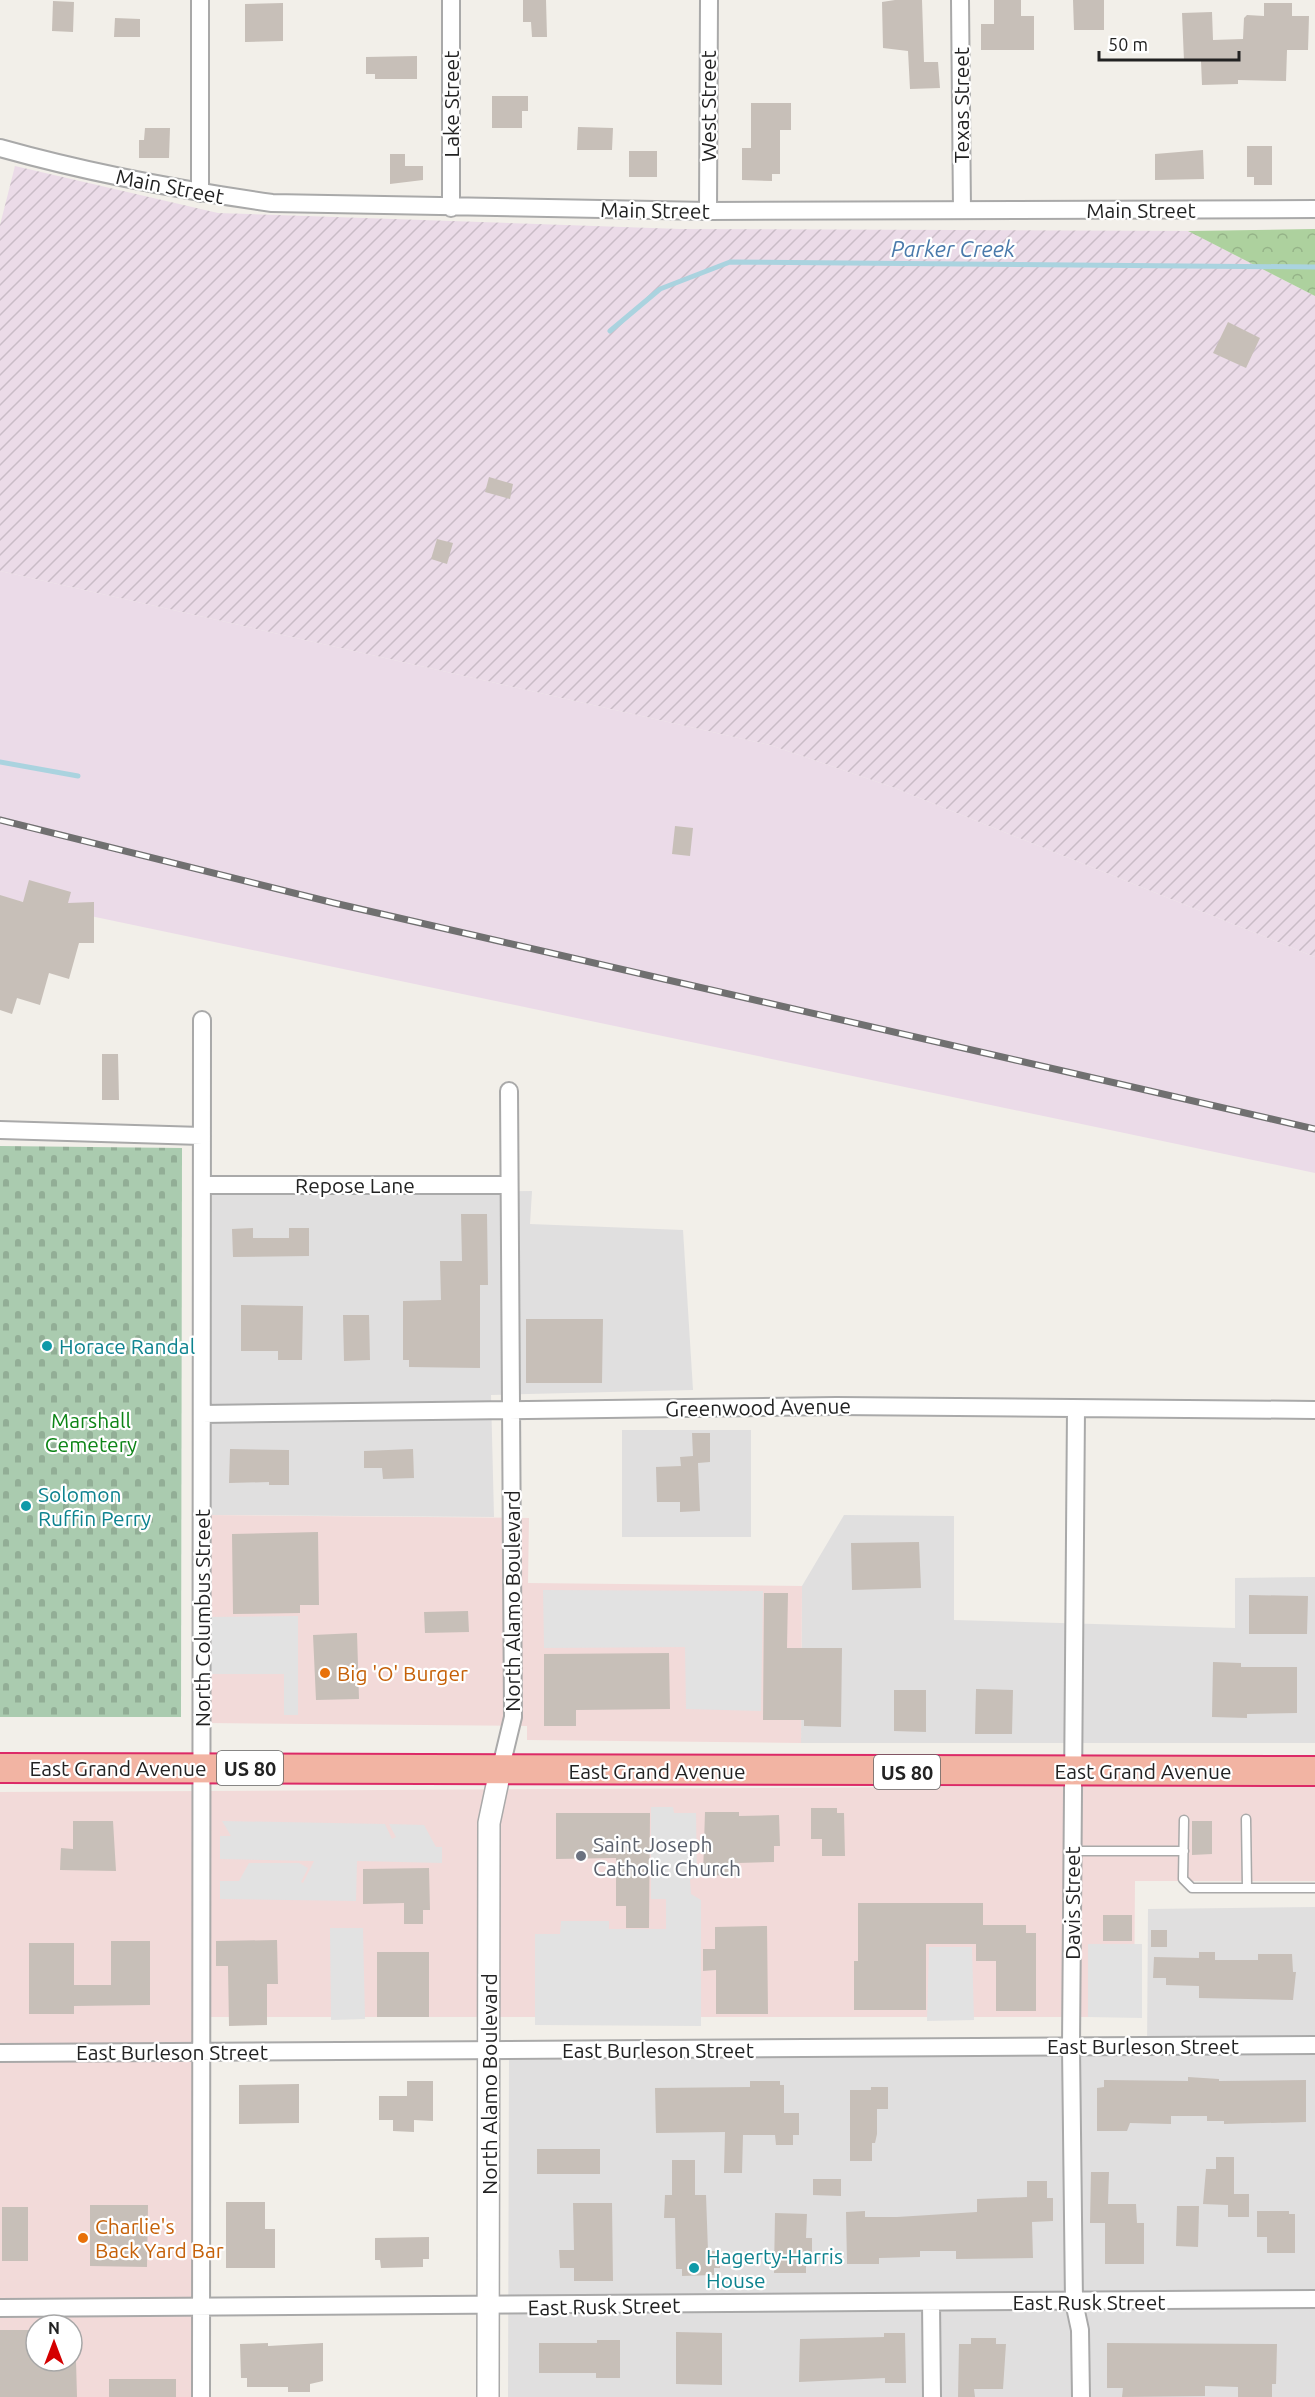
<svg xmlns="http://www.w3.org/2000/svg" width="1315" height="2397" font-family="Ubuntu,sans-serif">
<defs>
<pattern id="industrial-furrows" width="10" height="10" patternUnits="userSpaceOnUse" patternTransform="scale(1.5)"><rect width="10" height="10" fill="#ebdbe8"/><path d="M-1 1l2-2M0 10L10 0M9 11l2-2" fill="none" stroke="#c9bcc7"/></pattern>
<pattern id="forest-crowns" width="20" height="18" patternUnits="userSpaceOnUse" patternTransform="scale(1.5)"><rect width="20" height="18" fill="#add19e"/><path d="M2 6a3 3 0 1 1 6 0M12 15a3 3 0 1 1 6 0" fill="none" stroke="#95b388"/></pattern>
<pattern id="cemetery-stones" width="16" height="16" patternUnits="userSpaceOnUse" patternTransform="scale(1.5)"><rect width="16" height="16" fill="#aacbaf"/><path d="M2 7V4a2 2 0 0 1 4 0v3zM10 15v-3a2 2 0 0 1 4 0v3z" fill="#92ae96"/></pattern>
</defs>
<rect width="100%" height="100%" fill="#f2efe9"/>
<path fill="#e0dfdf" d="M 532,1191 L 530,1224 L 683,1230 L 693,1390 L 491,1395 L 494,1517 L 210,1515 L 212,1195 Z
M 622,1430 L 751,1430 L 751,1537 L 622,1537 Z
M 844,1515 L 954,1516 L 954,1620 L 1235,1628 L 1235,1578 L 1315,1577 L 1315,1743 L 801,1743 L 802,1586 Z
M 1315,1907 L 1315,2397 L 508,2397 L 509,2060 L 1147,2053 L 1148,1909 Z"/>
<path fill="#f2dad9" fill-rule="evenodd" d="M 210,1515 L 529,1518 L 528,1583 L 802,1586 L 801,1743 L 527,1740 L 527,1726 L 208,1723 Z
M 1315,1785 L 1315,1881 L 1135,1881 L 1134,2017 L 195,2017 L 195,2397 L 0,2397 L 0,1792 ZM 36,2325 L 72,2325 L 72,2361 L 36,2361 Z"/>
<path fill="url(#industrial-furrows)" d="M 15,166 L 218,213 L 680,229 L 1188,231 L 1315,296 L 1315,957 L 892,787 L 770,745 L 0,571 L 0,225 Z"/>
<path fill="#ebdbe8" d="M 0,571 L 770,745 L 892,787 L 1315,957 L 1315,1173 L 0,897 Z"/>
<path fill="url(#forest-crowns)" d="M 1315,229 L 1315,296 L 1188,231 Z"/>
<path fill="url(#cemetery-stones)" d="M 0,1146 L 182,1148 L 181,1717 L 0,1717 Z"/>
<path fill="#e2e2e2" d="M 543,1590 L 763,1591 L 761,1711 L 686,1709 L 685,1647 L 544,1648 Z
M 298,1616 L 298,1715 L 284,1715 L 284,1674 L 209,1674 L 209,1617 Z
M 651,1807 L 673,1807 L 674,1813 L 696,1813 L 697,1878 L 690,1879 L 691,1894 L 701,1900 L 701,2026 L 535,2025 L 535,1934 L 560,1934 L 561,1921 L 609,1921 L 609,1929 L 666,1929 L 666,1899 L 651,1899 Z
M 222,1821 L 385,1824 L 392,1839 L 396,1837 L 389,1824 L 424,1825 L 436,1847 L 442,1847 L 442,1863 L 357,1861 L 356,1901 L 220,1899 L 220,1881 L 239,1881 L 249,1863 L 299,1863 L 308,1868 L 301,1882 L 303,1883 L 314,1861 L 220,1859 L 220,1836 L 231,1836 Z
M 330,1928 L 363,1928 L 365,2019 L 331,2020 Z
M 1088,1944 L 1142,1944 L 1142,2018 L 1088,2017 Z
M 929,1947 L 972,1947 L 974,2020 L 927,2021 Z"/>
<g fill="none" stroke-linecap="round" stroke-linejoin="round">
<path stroke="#aad3df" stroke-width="5" d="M 610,331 L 660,289 L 730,262 L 1315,267
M 0,762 L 78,776"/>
</g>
<path fill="#c7bfb8" d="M 523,0 L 546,0 L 547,37 L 532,37 L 531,22 L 523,22 Z
M 895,0 L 922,0 L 924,62 L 938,62 L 940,88 L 910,89 L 908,51 L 883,48 L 882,2 Z
M 994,0 L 1021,0 L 1021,16 L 1034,16 L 1034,50 L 981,50 L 981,24 L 994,24 Z
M 1073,0 L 1104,0 L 1104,30 L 1074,30 Z
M 53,1 L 74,2 L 73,32 L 52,31 Z
M 283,3 L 283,41 L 245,42 L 245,4 Z
M 1264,3 L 1292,3 L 1292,16 L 1309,16 L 1308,50 L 1287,50 L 1286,81 L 1238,80 L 1238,84 L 1202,85 L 1201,61 L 1184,61 L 1182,13 L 1212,12 L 1213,40 L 1243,39 L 1244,18 L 1247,15 L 1264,16 Z
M 115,18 L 140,19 L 140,37 L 114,37 Z
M 417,56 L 417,79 L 375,79 L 375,74 L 366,74 L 366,57 Z
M 492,96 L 528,96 L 528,111 L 522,111 L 522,128 L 492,128 Z
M 751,103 L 791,103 L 791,130 L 780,130 L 780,174 L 772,174 L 772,181 L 742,180 L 742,148 L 751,148 Z
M 578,127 L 613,128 L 612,150 L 577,150 Z
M 145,128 L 170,128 L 169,158 L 139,158 L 139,140 L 144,140 Z
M 1247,146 L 1272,146 L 1272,185 L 1254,185 L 1254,177 L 1247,177 Z
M 1203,150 L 1204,179 L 1155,180 L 1155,154 Z
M 629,151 L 657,151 L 657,177 L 629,177 Z
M 390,154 L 405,154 L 405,166 L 423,166 L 423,180 L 390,184 Z
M 1228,322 L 1260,338 L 1246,368 L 1213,353 Z
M 489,477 L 513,484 L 510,499 L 485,492 Z
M 437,539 L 453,543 L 447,564 L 431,559 Z
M 675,826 L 693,828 L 690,856 L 672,854 Z
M 29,880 L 71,892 L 68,903 L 94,902 L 94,943 L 79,943 L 69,979 L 49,973 L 40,1005 L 17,998 L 12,1014 L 0,1010 L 0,895 L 23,902 Z
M 102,1054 L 118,1054 L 119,1100 L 102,1100 Z
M 461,1214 L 487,1214 L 488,1285 L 480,1285 L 480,1368 L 409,1367 L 409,1360 L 403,1360 L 403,1301 L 441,1300 L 440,1261 L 462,1261 Z
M 253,1228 L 253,1238 L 289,1238 L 289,1228 L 309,1228 L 309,1256 L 233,1257 L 232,1229 Z
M 241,1305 L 303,1306 L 302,1360 L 278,1360 L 278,1351 L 241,1351 Z
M 343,1315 L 369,1315 L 370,1360 L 344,1361 Z
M 526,1319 L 603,1319 L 602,1383 L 526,1383 Z
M 692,1433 L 710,1433 L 710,1462 L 698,1463 L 700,1511 L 680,1512 L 680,1502 L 657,1502 L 656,1467 L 681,1466 L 680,1457 L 693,1456 Z
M 230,1449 L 289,1450 L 289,1485 L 269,1485 L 269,1482 L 229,1483 Z
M 413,1449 L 414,1478 L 383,1479 L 382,1468 L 364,1468 L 364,1451 Z
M 318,1532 L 319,1605 L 300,1605 L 300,1613 L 233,1614 L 232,1534 Z
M 919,1542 L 921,1588 L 852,1590 L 851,1543 Z
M 764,1593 L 788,1593 L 787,1648 L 842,1648 L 841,1727 L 804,1726 L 804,1720 L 763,1720 Z
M 1249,1595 L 1308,1596 L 1307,1634 L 1249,1634 Z
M 468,1611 L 469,1632 L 425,1633 L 424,1612 Z
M 357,1633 L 359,1699 L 316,1700 L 313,1635 Z
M 669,1653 L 670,1709 L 576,1710 L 576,1726 L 544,1726 L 544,1654 Z
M 1213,1662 L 1241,1663 L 1241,1667 L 1297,1667 L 1297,1713 L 1247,1714 L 1247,1718 L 1212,1717 Z
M 976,1689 L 1013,1690 L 1012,1734 L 975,1734 Z
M 894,1690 L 926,1690 L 926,1732 L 894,1731 Z
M 811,1808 L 837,1808 L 837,1813 L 844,1813 L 845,1856 L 822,1856 L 822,1839 L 811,1839 Z
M 705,1812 L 739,1812 L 739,1816 L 779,1815 L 780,1846 L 774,1846 L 774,1862 L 738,1863 L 737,1876 L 703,1875 Z
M 556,1813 L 650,1813 L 649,1928 L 626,1928 L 626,1906 L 616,1906 L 616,1858 L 556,1859 Z
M 73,1821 L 113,1821 L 116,1871 L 60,1870 L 61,1848 L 73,1849 Z
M 1192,1821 L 1212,1821 L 1212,1854 L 1192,1855 Z
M 429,1868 L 430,1910 L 423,1910 L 423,1924 L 404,1924 L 404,1903 L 363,1904 L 363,1869 Z
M 858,1903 L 983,1903 L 983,1925 L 1026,1925 L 1026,1933 L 1036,1933 L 1036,2011 L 996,2011 L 996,1961 L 976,1961 L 976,1944 L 926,1944 L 926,2010 L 854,2010 L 854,1961 L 858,1961 Z
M 1103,1915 L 1132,1915 L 1132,1941 L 1103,1941 Z
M 767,1926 L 768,2014 L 716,2014 L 716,1970 L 703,1971 L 703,1949 L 715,1949 L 715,1927 Z
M 1151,1930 L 1167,1930 L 1167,1947 L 1151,1947 Z
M 277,1940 L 278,1984 L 267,1984 L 267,2025 L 229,2026 L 228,1966 L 216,1966 L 216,1941 Z
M 111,1941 L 150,1941 L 150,2005 L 74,2006 L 74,2014 L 29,2014 L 29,1943 L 74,1943 L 74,1985 L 111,1985 Z
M 377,1952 L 429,1952 L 429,2017 L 377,2017 Z
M 1199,1952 L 1215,1952 L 1215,1960 L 1258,1960 L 1258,1954 L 1292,1954 L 1293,1972 L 1296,1972 L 1293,2000 L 1199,1998 L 1199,1986 L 1166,1985 L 1166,1978 L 1153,1978 L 1154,1957 L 1199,1958 Z
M 1188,2077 L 1219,2079 L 1219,2081 L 1306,2080 L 1306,2122 L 1224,2124 L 1224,2121 L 1207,2121 L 1207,2116 L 1171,2116 L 1171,2124 L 1130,2123 L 1127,2131 L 1097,2131 L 1097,2088 L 1104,2087 L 1104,2080 L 1188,2081 Z
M 407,2081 L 433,2081 L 433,2121 L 414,2120 L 414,2132 L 393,2131 L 393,2120 L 379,2120 L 379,2096 L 407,2096 Z
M 750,2081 L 780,2081 L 780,2085 L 784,2085 L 784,2113 L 799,2113 L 799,2135 L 793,2135 L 793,2145 L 776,2145 L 775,2135 L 743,2135 L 742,2173 L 724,2173 L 725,2132 L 656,2133 L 655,2088 L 750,2087 Z
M 299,2084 L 299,2123 L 239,2124 L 239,2085 Z
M 871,2087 L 888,2087 L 888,2109 L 877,2109 L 877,2134 L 875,2143 L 872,2143 L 872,2161 L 850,2161 L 850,2090 L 871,2090 Z
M 537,2149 L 600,2149 L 600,2174 L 537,2174 Z
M 1216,2157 L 1234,2157 L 1234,2194 L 1249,2194 L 1249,2217 L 1228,2217 L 1228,2205 L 1203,2204 L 1206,2169 L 1216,2169 Z
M 672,2160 L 695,2160 L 695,2195 L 706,2195 L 708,2251 L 720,2251 L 720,2268 L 714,2268 L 714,2275 L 682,2276 L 682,2269 L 676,2269 L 675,2218 L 664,2218 L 665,2195 L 672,2195 Z
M 1091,2172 L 1109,2172 L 1108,2204 L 1136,2204 L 1137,2223 L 1144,2223 L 1144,2264 L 1105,2264 L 1105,2223 L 1090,2223 Z
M 813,2179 L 841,2179 L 841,2196 L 813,2195 Z
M 1027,2181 L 1047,2181 L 1047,2198 L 1053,2198 L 1053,2221 L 1032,2222 L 1033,2258 L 956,2259 L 956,2251 L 920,2251 L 920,2257 L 879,2258 L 879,2264 L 847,2264 L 846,2212 L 865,2211 L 865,2217 L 897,2217 L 977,2212 L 977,2199 L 1027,2197 Z
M 226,2202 L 265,2202 L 265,2229 L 275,2229 L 275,2268 L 226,2268 Z
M 573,2203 L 612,2203 L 613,2281 L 574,2281 L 574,2268 L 560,2268 L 559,2250 L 574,2250 Z
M 90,2205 L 148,2205 L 147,2267 L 90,2266 Z
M 1177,2206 L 1199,2206 L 1198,2247 L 1176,2246 Z
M 2,2207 L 28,2207 L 28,2261 L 2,2261 Z
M 1257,2211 L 1289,2211 L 1289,2214 L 1295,2214 L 1295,2253 L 1267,2253 L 1267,2237 L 1257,2237 Z
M 775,2213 L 807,2214 L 806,2238 L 812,2238 L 812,2254 L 806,2254 L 806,2273 L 774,2273 Z
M 429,2237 L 429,2259 L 423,2259 L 423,2267 L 381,2268 L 380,2260 L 375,2260 L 375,2238 Z
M 0,2330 L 36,2330 L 36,2361 L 76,2361 L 77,2397 L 0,2397 Z
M 676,2332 L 722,2333 L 722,2385 L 676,2384 Z
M 884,2333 L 905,2333 L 906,2383 L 885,2383 L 885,2378 L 799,2382 L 800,2339 L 884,2337 Z
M 971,2338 L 996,2338 L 996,2344 L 1006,2344 L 1003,2389 L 974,2389 L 975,2397 L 958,2397 L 959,2344 L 971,2344 Z
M 597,2340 L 620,2340 L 620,2378 L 596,2378 L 596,2373 L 539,2373 L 539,2343 L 597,2343 Z
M 268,2343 L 268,2346 L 323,2343 L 323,2381 L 310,2384 L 310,2392 L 288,2392 L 288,2387 L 247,2387 L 247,2378 L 241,2378 L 240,2344 Z
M 1107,2343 L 1277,2344 L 1276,2384 L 1272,2384 L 1272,2397 L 1238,2397 L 1238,2387 L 1205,2386 L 1205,2396 L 1122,2397 L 1123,2388 L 1107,2388 Z
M 109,2379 L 176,2379 L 176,2397 L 109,2397 Z"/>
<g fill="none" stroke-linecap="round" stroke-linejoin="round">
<defs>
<path id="service" d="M 1246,1819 L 1247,1888
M 1184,1820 L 1183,1879 L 1192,1888 L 1315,1888
M 1072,1851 L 1184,1851"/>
<path id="minor" d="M 200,0 L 200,193
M 451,0 L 451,208
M 960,0 L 962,210
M 0,148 C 89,173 180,190 272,203 L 708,211 L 1315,209
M 708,211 L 709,0
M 0,1130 L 202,1136
M 202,1185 L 508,1185
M 1076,1409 L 1071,2047 L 1074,2302 L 1080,2330 L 1081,2397
M 202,1414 L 836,1406 L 1315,1410
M 500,1771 L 513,1717 L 509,1091
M 0,2053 L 1315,2045
M 931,2303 L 932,2397
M 0,2308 L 1315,2299
M 201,2397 L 202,1020"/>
<path id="tertiary" d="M 488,2397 L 489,1823 L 500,1771"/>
<path id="trunk" d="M 0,1768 L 1315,1771"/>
</defs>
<use href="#service" stroke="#a9a9a9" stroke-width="11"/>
<use href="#minor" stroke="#a9a9a9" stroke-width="20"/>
<use href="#tertiary" stroke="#a9a9a9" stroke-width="24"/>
<use href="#trunk" stroke="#dc2a67" stroke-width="32"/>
<use href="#service" stroke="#fff" stroke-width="8"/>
<use href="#minor" stroke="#fff" stroke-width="16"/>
<use href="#tertiary" stroke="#fff" stroke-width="21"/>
<use href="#trunk" stroke="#f2b4a3" stroke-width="28"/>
<defs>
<path id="rail" d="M 0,820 L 334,903 L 1315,1129"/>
</defs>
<use href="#rail" stroke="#707070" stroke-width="7"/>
<use href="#rail" stroke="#fff" stroke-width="4.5" stroke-dasharray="14" stroke-linecap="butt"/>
</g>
<g fill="#0f9aa8" stroke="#fff" stroke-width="2">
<circle cx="47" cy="1346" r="6"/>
<circle cx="26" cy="1506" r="6"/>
<circle cx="694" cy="2268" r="6"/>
</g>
<g fill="#e8710a" stroke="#fff" stroke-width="2">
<circle cx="325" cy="1673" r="6"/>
<circle cx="83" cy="2238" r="6"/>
</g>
<circle fill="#6b7280" stroke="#fff" stroke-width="2" cx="581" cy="1856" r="6"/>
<g text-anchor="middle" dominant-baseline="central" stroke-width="4.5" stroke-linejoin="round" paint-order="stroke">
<g fill="#fff" stroke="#646464" stroke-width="1.5">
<rect x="217" y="1751" width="66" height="34" rx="4.5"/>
<rect x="874" y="1755" width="66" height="34" rx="4.5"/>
</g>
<g font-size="20" font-weight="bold" fill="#222">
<text x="250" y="1768">US 80</text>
<text x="907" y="1772">US 80</text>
</g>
<g font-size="21" fill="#222" stroke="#fff">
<text transform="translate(451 104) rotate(-90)">Lake Street</text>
<text transform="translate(961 105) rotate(-90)">Texas Street</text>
<text transform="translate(708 106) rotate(-90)">West Street</text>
<text transform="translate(170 186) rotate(11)">Main Street</text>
<text transform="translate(655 210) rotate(1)">Main Street</text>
<text x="1141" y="210">Main Street</text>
<text x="355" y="1185">Repose Lane</text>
<text transform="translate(758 1407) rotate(-1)">Greenwood Avenue</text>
<text transform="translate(512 1601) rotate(-90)">North Alamo Boulevard</text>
<text transform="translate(202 1618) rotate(-90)">North Columbus Street</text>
<text x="118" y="1768">East Grand Avenue</text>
<text x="657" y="1771">East Grand Avenue</text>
<text x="1143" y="1771">East Grand Avenue</text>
<text transform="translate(1072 1903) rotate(-90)">Davis Street</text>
<text x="1143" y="2046">East Burleson Street</text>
<text x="658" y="2050">East Burleson Street</text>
<text x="172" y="2052">East Burleson Street</text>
<text transform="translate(489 2084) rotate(-90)">North Alamo Boulevard</text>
<text x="1089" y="2302">East Rusk Street</text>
<text transform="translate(604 2306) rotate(-1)">East Rusk Street</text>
</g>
<g font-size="21" fill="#0d838f" stroke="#fff" text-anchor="start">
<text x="59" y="1346">Horace Randal</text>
<text x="38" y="1494">Solomon<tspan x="38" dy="24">Ruffin Perry</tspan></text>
<text x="706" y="2256">Hagerty-Harris<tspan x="706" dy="24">House</tspan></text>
</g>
<g font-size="21" fill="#0c8416" stroke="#fff">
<text x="91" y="1420">Marshall<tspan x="91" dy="24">Cemetery</tspan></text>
</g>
<g font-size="21" fill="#c56008" stroke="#fff" text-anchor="start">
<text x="337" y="1673">Big 'O' Burger</text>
<text x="95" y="2226">Charlie's<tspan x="95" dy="24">Back Yard Bar</tspan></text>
</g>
<g font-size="21" fill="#5b616d" stroke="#fff" text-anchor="start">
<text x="593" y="1844">Saint Joseph<tspan x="593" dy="24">Catholic Church</tspan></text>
</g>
<g font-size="22" font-style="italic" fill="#4a7aab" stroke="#fff">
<text x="953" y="248">Parker Creek</text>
</g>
</g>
<g transform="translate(54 2343)"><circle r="28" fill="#ffffff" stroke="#a7a7a7" stroke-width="1.5"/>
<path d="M0-4.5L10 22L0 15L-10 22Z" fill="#d40000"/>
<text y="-9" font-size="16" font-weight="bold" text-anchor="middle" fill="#222222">N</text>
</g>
<path d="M1099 51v9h140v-9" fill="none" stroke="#222222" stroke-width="3"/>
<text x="1108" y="51" font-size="18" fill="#222222" stroke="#ffffff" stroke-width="4.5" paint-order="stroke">50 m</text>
</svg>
